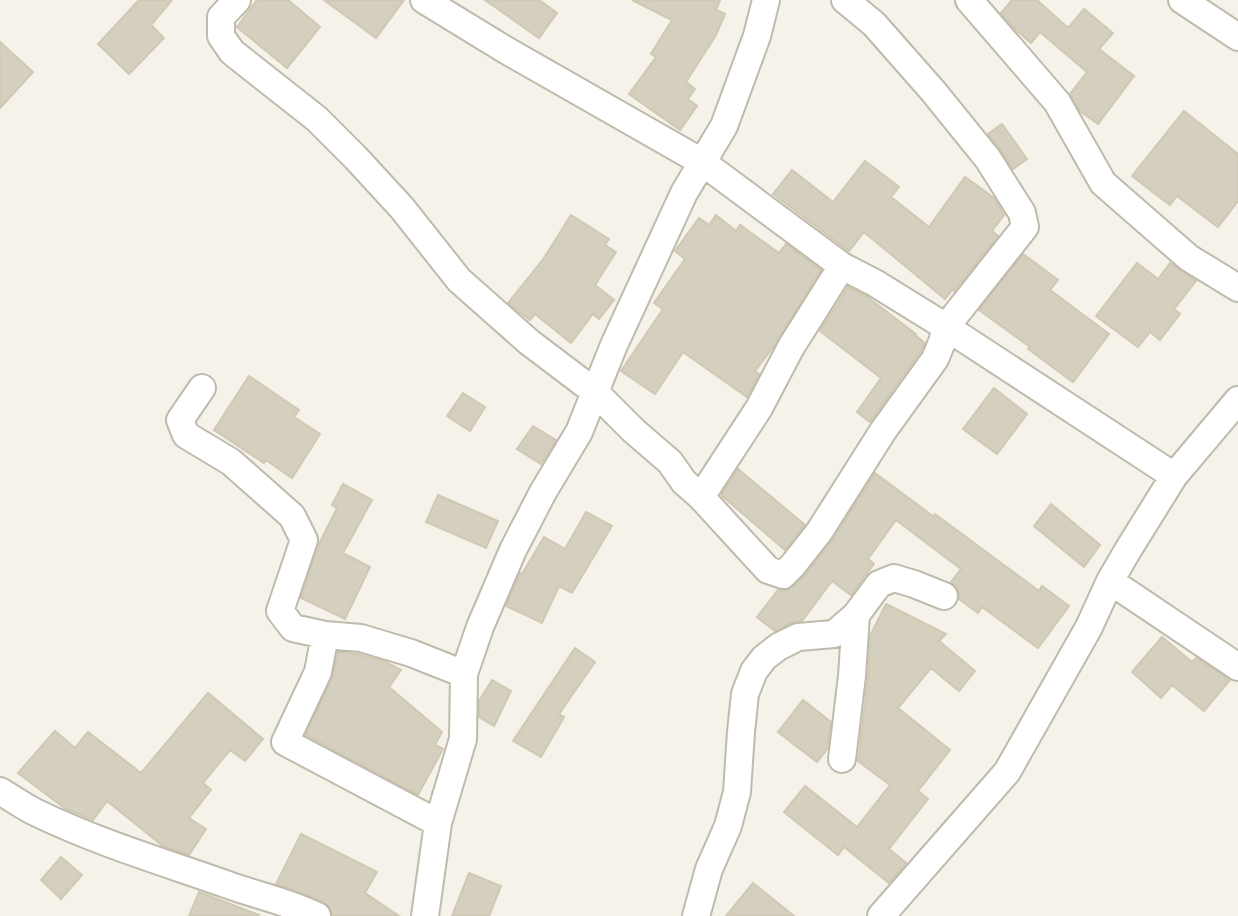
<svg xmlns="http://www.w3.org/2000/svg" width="1238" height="916" font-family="Cabin,sans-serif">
<rect width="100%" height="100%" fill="#f4f2e9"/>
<path fill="#d5cfbf" stroke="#d0c8b3" stroke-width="2" d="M 139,0 L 172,0 L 151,25 L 164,38 L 129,74 L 98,44 Z
M 257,0 L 288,0 L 320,27 L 287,68 L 237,27 Z
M 324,0 L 404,0 L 376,38 Z
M 485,0 L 539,0 L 557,13 L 539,38 Z
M 632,0 L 720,0 L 716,10 L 725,14 L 716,35 L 686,82 L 695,89 L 688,99 L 697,106 L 680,130 L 629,94 L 656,57 L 651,54 L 672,20 Z
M 1012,0 L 1037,0 L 1068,28 L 1084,9 L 1113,33 L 1099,49 L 1134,76 L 1098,124 L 1080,111 L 1070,94 L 1087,72 L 1040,32 L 1031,43 L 1016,30 L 1001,13 Z
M 0,42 L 33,72 L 0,108 Z
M 1184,111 L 1238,154 L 1238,201 L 1218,227 L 1177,196 L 1170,205 L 1132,176 Z
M 1002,124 L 1027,159 L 1013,169 L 1001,151 L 988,134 Z
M 865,161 L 899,187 L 891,197 L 929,227 L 965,177 L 994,198 L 1004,215 L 992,231 L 998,236 L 954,291 L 952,290 L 945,299 L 864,232 L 849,251 L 773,194 L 792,170 L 833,202 Z
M 571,215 L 609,239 L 605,245 L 616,252 L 595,285 L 614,300 L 599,319 L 593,314 L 571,343 L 535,314 L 530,320 L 508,303 L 544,258 Z
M 716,215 L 736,231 L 740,225 L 779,253 L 786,244 L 821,270 L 774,346 L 755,371 L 759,374 L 747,397 L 683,352 L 655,394 L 621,371 L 663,309 L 654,303 L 685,259 L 675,251 L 699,218 L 709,225 Z
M 1023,254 L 1058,280 L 1050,290 L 1109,334 L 1073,382 L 1028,349 L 1030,347 L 979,310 Z
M 1137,263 L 1158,279 L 1170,263 L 1196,281 L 1174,309 L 1180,314 L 1160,340 L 1150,332 L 1138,347 L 1096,316 Z
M 848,287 L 866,296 L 916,334 L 915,335 L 925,343 L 921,351 L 870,422 L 857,412 L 881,378 L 820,331 Z
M 249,376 L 299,410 L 294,417 L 320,434 L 292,478 L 266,460 L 264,463 L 214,430 Z
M 994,388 L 1027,414 L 997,454 L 963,429 Z
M 463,393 L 485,407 L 470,431 L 447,416 Z
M 533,426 L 556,440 L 541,464 L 517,449 Z
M 738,469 L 805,525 L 785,550 L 721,495 Z
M 875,473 L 934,517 L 935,514 L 1039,591 L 1042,586 L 1069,606 L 1038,648 L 982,607 L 978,613 L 959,599 L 959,593 L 957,587 L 951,582 L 961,569 L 896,520 L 868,559 L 874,564 L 851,595 L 832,581 L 802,621 L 791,623 L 775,631 L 757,617 L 778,590 L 787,590 L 794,586 L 805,575 L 832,541 Z
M 343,484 L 372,500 L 343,553 L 370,567 L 345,619 L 301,598 L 318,546 L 337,508 L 332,505 Z
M 438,495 L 498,521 L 486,548 L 426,522 Z
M 1051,504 L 1100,545 L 1084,567 L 1034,526 Z
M 586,512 L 612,526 L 572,593 L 559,586 L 542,623 L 506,606 L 520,573 L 522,574 L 544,537 L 565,549 Z
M 886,604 L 946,634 L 939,641 L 975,671 L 959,691 L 931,668 L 898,708 L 950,750 L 918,791 L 928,799 L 889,849 L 906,863 L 889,883 L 844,847 L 838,855 L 784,812 L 805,786 L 857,827 L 890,785 L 858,761 L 868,678 L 870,636 Z
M 1162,637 L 1192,662 L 1196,658 L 1230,680 L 1204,711 L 1172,685 L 1161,698 L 1132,672 Z
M 575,648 L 595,662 L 559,714 L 564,717 L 541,757 L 513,741 Z
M 338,652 L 358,654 L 386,662 L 401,670 L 389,687 L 442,732 L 435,745 L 443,749 L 418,795 L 306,735 L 332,678 Z
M 492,680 L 511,691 L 494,726 L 479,717 L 479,701 Z
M 208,693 L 263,739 L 245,761 L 230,750 L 203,783 L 211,790 L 189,818 L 206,829 L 189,855 L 163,846 L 107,801 L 93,820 L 66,809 L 18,773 L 55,731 L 75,748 L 88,732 L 141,773 Z
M 803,700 L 831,722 L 827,749 L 817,762 L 778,732 Z
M 301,834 L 377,872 L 365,893 L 399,916 L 333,916 L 330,908 L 324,902 L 276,884 Z
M 61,857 L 82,875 L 61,899 L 41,880 Z
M 469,873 L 501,886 L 489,916 L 452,916 Z
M 753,883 L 794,916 L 726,916 Z
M 199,892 L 259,915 L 258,916 L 189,916 Z"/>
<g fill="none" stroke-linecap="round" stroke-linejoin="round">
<defs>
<path id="street" d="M 237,0 L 221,17 L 221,36 L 232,52 L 317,119 L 356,158 L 402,208 L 459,280 L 529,342 L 595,392 L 634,431 L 670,462 L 684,482 L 701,497 L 768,570 L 783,575 L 793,565 L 819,532 L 883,431 L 935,359 L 942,342 L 946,327 L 1025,227 L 1022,213 L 988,159 L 933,91 L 874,24 L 845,0
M 424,0 L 504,49 L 702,162 L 842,266 L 875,283 L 946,327 L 1174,476
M 969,0 L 1057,102 L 1103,183 L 1189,258 L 1238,288
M 1182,0 L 1238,37
M 202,388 L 180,420 L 186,435 L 231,462 L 292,516 L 304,540 L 280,611 L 293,628 L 325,635 L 361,638 L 411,653 L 464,674
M 701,497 L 759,408 L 791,347 L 842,266
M 1110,581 L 1238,667
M 325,635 L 318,672 L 285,742 L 438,823
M 842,759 L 852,676 L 856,615
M 0,791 C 12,798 24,807 37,813 C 101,844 170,864 237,888 C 264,897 291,903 317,916
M 425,916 L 438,823 L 463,739 L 464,674 L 480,627 L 513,550 L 543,492 L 579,432 L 614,345 L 684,193 L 724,126 L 757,36 L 766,0
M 696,916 L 709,869 L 728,826 L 737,792 L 741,732 L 745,694 L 754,671 L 764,658 L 778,647 L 798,637 L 834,634 L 856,615 L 879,584 L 894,578 L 914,584 L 944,596
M 881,916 L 1007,772 L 1089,627 L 1110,581 L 1128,550 L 1174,476 L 1238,400"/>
</defs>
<use href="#street" stroke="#bfbbac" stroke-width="30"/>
<use href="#street" stroke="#fff" stroke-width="26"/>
</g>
</svg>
